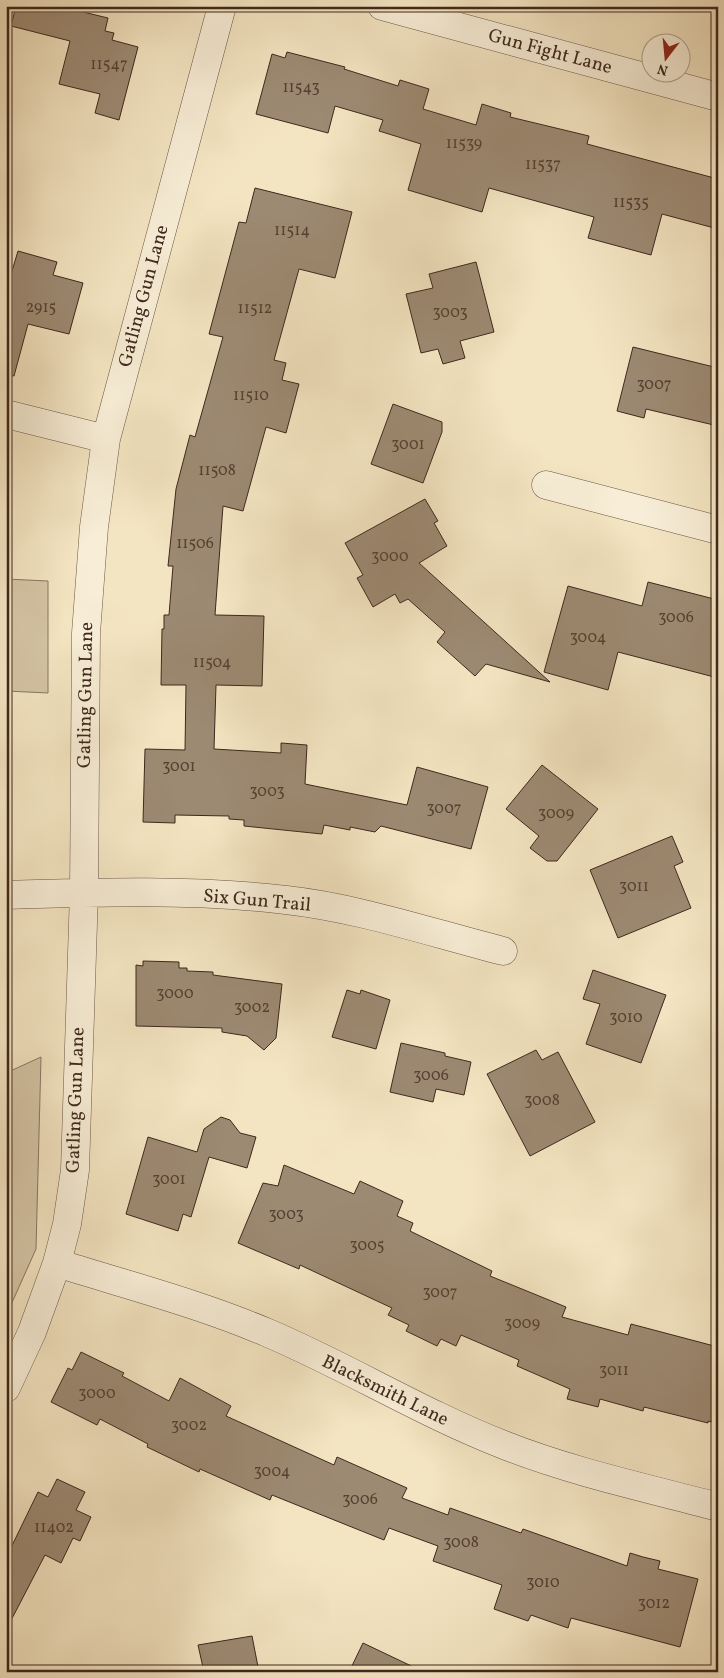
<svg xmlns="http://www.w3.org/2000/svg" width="724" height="1678" font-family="Vollkorn,serif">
<rect width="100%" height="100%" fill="#f4e5c2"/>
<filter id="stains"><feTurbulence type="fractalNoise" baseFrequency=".004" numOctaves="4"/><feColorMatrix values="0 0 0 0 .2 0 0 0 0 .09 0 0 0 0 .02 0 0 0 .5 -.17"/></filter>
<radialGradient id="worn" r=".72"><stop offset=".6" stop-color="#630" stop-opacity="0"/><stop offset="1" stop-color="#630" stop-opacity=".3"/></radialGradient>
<path fill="#d5c5a6" stroke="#8a7662" d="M 6,579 L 48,581 L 48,693 L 6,691 Z
M 41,1057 L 36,1249 L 6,1316 L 6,1073 Z"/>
<path fill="#9d8a73" stroke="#3e281d" d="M 16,6 L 81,6 L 79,11 L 108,18 L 105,31 L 114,33 L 112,40 L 138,47 L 119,120 L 95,113 L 100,94 L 59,84 L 70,41 L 11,26 Z
M 287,52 L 345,67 L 344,69 L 398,86 L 400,80 L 429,89 L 423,109 L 476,125 L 482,104 L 511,113 L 510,117 L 589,136 L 587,144 L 718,179 L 718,229 L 662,214 L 651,255 L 588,238 L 594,217 L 489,188 L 482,212 L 408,190 L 421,144 L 379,131 L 383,120 L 335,106 L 328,133 L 256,114 L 272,54 L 285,58 Z
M 255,188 L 352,212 L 335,278 L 299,269 L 274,360 L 286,363 L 282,380 L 299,384 L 286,433 L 266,427 L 243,511 L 223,506 L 215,615 L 264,616 L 262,686 L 216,685 L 214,749 L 281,753 L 281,743 L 307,745 L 305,784 L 407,805 L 417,767 L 488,787 L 471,849 L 381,826 L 375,832 L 350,827 L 350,830 L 324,825 L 322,834 L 244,826 L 244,820 L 229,819 L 229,816 L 175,815 L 175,823 L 143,822 L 145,749 L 185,750 L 186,685 L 161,685 L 162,629 L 164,629 L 164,615 L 169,615 L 173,566 L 168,566 L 176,489 L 190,435 L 195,437 L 223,337 L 209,334 L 239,222 L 246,223 Z
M 18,251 L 57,262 L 53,275 L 83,283 L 69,334 L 28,324 L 14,376 L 6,375 L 6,291 Z
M 476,262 L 494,332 L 460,341 L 465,358 L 443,364 L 438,349 L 421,353 L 406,294 L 433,288 L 429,274 Z
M 633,347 L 718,368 L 718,426 L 646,409 L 644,418 L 617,411 Z
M 393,404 L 442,422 L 442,432 L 423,483 L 371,464 Z
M 425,499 L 438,521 L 434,523 L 447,546 L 419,563 L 550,682 L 486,664 L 475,676 L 437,642 L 445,632 L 408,599 L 400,603 L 395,594 L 373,607 L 357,578 L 363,575 L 345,543 Z
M 648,582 L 718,600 L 718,678 L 618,652 L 608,690 L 544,672 L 568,586 L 642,606 Z
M 542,765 L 598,809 L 557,861 L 547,861 L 530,848 L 539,836 L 506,809 Z
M 672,836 L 683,862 L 674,866 L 691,908 L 618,938 L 590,870 Z
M 143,961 L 179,962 L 179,968 L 187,968 L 187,971 L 213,972 L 213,975 L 282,984 L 276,1038 L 264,1050 L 247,1036 L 222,1032 L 222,1028 L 136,1026 L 136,965 L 143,966 Z
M 593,970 L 666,995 L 641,1063 L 586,1044 L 600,1004 L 583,999 Z
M 347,990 L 360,994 L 361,990 L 390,1000 L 376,1049 L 332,1037 Z
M 401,1043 L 445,1053 L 445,1056 L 471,1062 L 464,1095 L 436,1089 L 433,1102 L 390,1092 Z
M 536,1050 L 542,1060 L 558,1052 L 595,1122 L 530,1156 L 487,1074 Z
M 221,1117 L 230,1120 L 240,1133 L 256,1137 L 247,1168 L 209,1157 L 191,1217 L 183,1214 L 178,1231 L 126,1214 L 148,1137 L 197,1152 L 204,1129 Z
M 284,1165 L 354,1194 L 360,1181 L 403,1201 L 397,1216 L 413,1223 L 410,1231 L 492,1271 L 490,1276 L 566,1307 L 562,1317 L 628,1335 L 631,1324 L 718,1347 L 718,1419 L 713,1418 L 712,1422 L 708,1421 L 708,1423 L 644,1407 L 643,1411 L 600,1399 L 598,1407 L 567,1399 L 570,1389 L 517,1366 L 519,1360 L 461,1335 L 456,1346 L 441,1339 L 437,1346 L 406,1331 L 409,1325 L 388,1315 L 392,1308 L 300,1265 L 299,1269 L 238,1243 L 263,1183 L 278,1186 Z
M 81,1352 L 124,1373 L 122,1376 L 169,1401 L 180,1378 L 231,1406 L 226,1416 L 334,1465 L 337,1457 L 407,1488 L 402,1498 L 448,1515 L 450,1508 L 521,1533 L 523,1529 L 627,1566 L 630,1553 L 643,1557 L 660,1561 L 658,1569 L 698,1579 L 680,1647 L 571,1618 L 568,1628 L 531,1615 L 528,1621 L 494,1609 L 502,1585 L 433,1561 L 438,1546 L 389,1528 L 384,1540 L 272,1495 L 270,1500 L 200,1469 L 199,1472 L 147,1447 L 148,1444 L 100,1419 L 97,1425 L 51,1402 L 68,1368 L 72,1370 Z
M 57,1479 L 85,1492 L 76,1510 L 91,1517 L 80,1541 L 73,1538 L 61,1563 L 45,1555 L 6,1630 L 6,1558 L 38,1492 L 48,1497 Z
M 252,1636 L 259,1672 L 204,1672 L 198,1645 Z
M 363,1643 L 424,1672 L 349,1672 Z"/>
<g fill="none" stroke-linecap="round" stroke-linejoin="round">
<defs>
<path id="street" d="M 382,6 L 718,97
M 6,414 L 106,439
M 546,485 L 718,530
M 6,895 C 99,892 194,889 286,900 C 359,908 432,933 503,951
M 57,1263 C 127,1285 200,1304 268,1333 C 348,1367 422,1413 504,1445 C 572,1472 647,1488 718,1507
M 6,1388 L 32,1332 L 57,1263 L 67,1224 L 75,1170 L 84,892 L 86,633 L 94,527 L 106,439 L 222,6"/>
</defs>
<use href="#street" stroke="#6c5746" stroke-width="29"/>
<use href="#street" stroke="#f8eed7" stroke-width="28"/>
</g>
<g text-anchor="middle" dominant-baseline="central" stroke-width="4" stroke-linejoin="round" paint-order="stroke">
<g font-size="16" fill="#564032">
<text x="109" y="65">11547</text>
<text x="301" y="88">11543</text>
<text x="464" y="144">11539</text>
<text x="543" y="165">11537</text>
<text x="631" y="203">11535</text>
<text x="292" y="231">11514</text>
<text x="41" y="308">2915</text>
<text x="255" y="309">11512</text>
<text x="450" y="313">3003</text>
<text x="654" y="385">3007</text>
<text x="251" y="396">11510</text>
<text x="408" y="445">3001</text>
<text x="217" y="471">11508</text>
<text x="195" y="544">11506</text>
<text x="390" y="557">3000</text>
<text x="676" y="618">3006</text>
<text x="588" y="638">3004</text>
<text x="212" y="663">11504</text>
<text x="179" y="767">3001</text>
<text x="267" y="792">3003</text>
<text x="444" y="809">3007</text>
<text x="556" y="814">3009</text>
<text x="634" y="887">3011</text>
<text x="175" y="994">3000</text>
<text x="252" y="1008">3002</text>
<text x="626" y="1018">3010</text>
<text x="431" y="1076">3006</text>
<text x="542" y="1101">3008</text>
<text x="169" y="1180">3001</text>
<text x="286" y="1215">3003</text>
<text x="367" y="1246">3005</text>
<text x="440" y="1293">3007</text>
<text x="522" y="1324">3009</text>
<text x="614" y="1371">3011</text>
<text x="97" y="1394">3000</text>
<text x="189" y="1426">3002</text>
<text x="272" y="1472">3004</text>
<text x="360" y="1500">3006</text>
<text x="54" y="1528">11402</text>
<text x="461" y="1543">3008</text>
<text x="543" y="1583">3010</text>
<text x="654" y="1604">3012</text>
</g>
<g font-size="19" fill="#3e281d" stroke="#f8eed7">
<text transform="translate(550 52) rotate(15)">Gun Fight Lane</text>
<text transform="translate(144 296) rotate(-75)">Gatling Gun Lane</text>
<text transform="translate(86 695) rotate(-89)">Gatling Gun Lane</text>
<text transform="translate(257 901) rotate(5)">Six Gun Trail</text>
<text transform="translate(76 1100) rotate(-88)">Gatling Gun Lane</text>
<text transform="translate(385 1391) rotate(26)">Blacksmith Lane</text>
</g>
</g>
<rect width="724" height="1678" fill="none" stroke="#f4e5c2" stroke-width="25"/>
<rect x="8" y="8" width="709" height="1663" fill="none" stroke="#3e281d" stroke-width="2.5"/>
<rect x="12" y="12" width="699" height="1653" fill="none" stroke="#3e281d"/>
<g transform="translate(666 58) rotate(196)"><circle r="24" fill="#f8eed7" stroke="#ae9f8d"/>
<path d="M0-4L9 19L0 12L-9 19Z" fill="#8f2418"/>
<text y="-8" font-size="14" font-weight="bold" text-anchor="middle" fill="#3e281d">N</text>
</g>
<rect width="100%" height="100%" filter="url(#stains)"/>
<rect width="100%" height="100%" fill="url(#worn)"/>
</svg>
